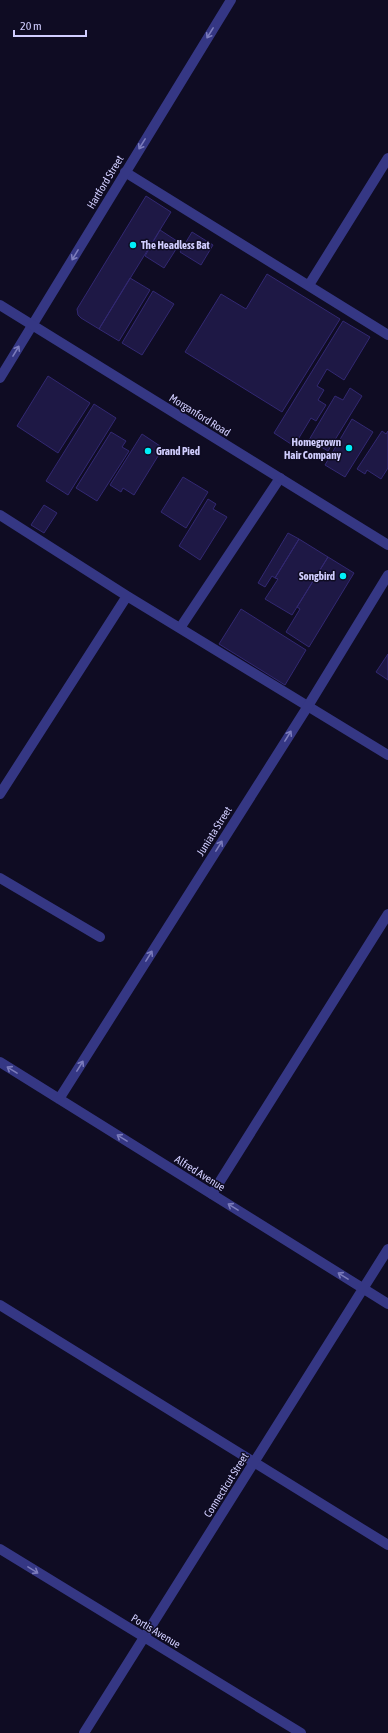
<svg xmlns="http://www.w3.org/2000/svg" width="388" height="1733" font-family="'Asap Condensed',sans-serif">
<rect width="100%" height="100%" fill="#0f0c23"/>
<path fill="#1e1845" stroke="#322872" d="M 146,196 L 171,212 L 99,329 L 81,318 L 78,315 L 77,309 Z
M 160,230 L 180,243 L 164,268 L 145,256 Z
M 192,232 L 213,245 L 201,265 L 180,252 Z
M 267,274 L 340,319 L 282,412 L 185,352 L 221,294 L 246,309 Z
M 130,278 L 150,290 L 119,341 L 99,329 Z
M 153,291 L 174,304 L 142,355 L 122,343 Z
M 343,321 L 370,337 L 344,380 L 327,369 L 317,386 L 324,390 L 318,400 L 326,405 L 316,421 L 311,418 L 294,446 L 274,433 Z
M 48,376 L 90,403 L 58,453 L 17,426 Z
M 350,388 L 362,396 L 328,451 L 309,440 L 335,396 L 343,400 Z
M 94,404 L 116,418 L 68,495 L 46,481 Z
M 352,419 L 373,432 L 345,477 L 325,465 Z
M 382,431 L 386,434 L 388,431 L 388,468 L 381,479 L 367,470 L 365,474 L 357,469 Z
M 111,432 L 126,441 L 122,447 L 129,451 L 97,501 L 76,488 Z
M 142,434 L 163,448 L 134,495 L 123,488 L 121,492 L 110,485 Z
M 183,477 L 208,492 L 186,528 L 161,512 Z
M 208,499 L 216,504 L 213,509 L 227,517 L 200,560 L 179,546 Z
M 44,505 L 57,513 L 44,533 L 31,525 Z
M 288,533 L 299,539 L 275,578 L 272,576 L 265,587 L 258,583 Z
M 299,539 L 328,557 L 292,615 L 265,599 L 278,579 L 275,578 Z
M 328,557 L 354,573 L 309,647 L 286,632 L 300,609 L 297,607 Z
M 241,609 L 306,650 L 285,685 L 219,644 Z
M 388,654 L 388,680 L 376,672 Z"/>
<g fill="none" stroke-linecap="round" stroke-linejoin="round">
<path stroke="#353784" stroke-width="10" d="M 125,172 L 388,335
M 309,285 L 388,158
M 0,515 L 127,596 L 388,755
M 180,628 L 280,478
M 0,794 L 127,596
M 0,878 L 100,937
M 212,1194 L 388,914
M 0,1305 L 388,1545"/>
<path stroke="#353784" stroke-width="10" d="M 0,378 L 231,0
M 0,1062 L 388,1304
M 59,1099 L 308,706 L 388,575
M 0,1549 L 301,1733
M 84,1733 L 388,1249"/>
<path stroke="#353784" stroke-width="10" d="M 0,305 L 388,545"/>
</g>
<defs><path id="oneway-shaft" d="M-6 0H5M1.5-3L5.5 0L1.5 3" fill="none" stroke-width="1.6" stroke-linecap="round" stroke-linejoin="round"/></defs>
<g stroke="#7b7bbb">
<use href="#oneway-shaft" transform="translate(210 33) rotate(122)"/>
<use href="#oneway-shaft" transform="translate(142 144) rotate(122)"/>
<use href="#oneway-shaft" transform="translate(75 255) rotate(121)"/>
<use href="#oneway-shaft" transform="translate(16 351) rotate(-59)"/>
<use href="#oneway-shaft" transform="translate(288 736) rotate(-58)"/>
<use href="#oneway-shaft" transform="translate(219 846) rotate(-58)"/>
<use href="#oneway-shaft" transform="translate(149 956) rotate(-58)"/>
<use href="#oneway-shaft" transform="translate(80 1066) rotate(-58)"/>
<use href="#oneway-shaft" transform="translate(12 1070) rotate(-148)"/>
<use href="#oneway-shaft" transform="translate(122 1138) rotate(-148)"/>
<use href="#oneway-shaft" transform="translate(233 1207) rotate(-148)"/>
<use href="#oneway-shaft" transform="translate(343 1276) rotate(-148)"/>
<use href="#oneway-shaft" transform="translate(33 1570) rotate(32)"/>
</g>
<g fill="#00eff9" stroke="#0f0c23" stroke-width="1.5">
<circle cx="133" cy="245" r="4"/>
<circle cx="349" cy="448" r="4"/>
<circle cx="148" cy="451" r="4"/>
<circle cx="343" cy="576" r="4"/>
</g>
<g text-anchor="middle" dominant-baseline="central" stroke-width="3" stroke-linejoin="round" paint-order="stroke">
<g font-size="11" fill="#d1ceff" stroke="#0f0c23">
<text transform="translate(105 182) rotate(-59)">Hartford Street</text>
<text transform="translate(200 415) rotate(32)">Morganford Road</text>
<text transform="translate(214 831) rotate(-58)">Juniata Street</text>
<text transform="translate(200 1173) rotate(32)">Alfred Avenue</text>
<text transform="translate(226 1485) rotate(-58)">Connecticut Street</text>
<text transform="translate(156 1631) rotate(31)">Portis Avenue</text>
</g>
<g font-size="11" font-weight="bold" fill="#d1ceff" stroke="#0f0c23" text-anchor="start">
<text x="141" y="245">The Headless Bat</text>
<text x="341" y="442" text-anchor="end">Homegrown<tspan x="341" dy="13">Hair Company</tspan></text>
<text x="156" y="451">Grand Pied</text>
<text x="335" y="576" text-anchor="end">Songbird</text>
</g>
</g>
<path d="M14 30v6h72v-6" fill="none" stroke="#d1ceff" stroke-width="2"/>
<text x="20" y="30" font-size="12" fill="#d1ceff" stroke="#0f0c23" stroke-width="3" paint-order="stroke">20 m</text>
</svg>
